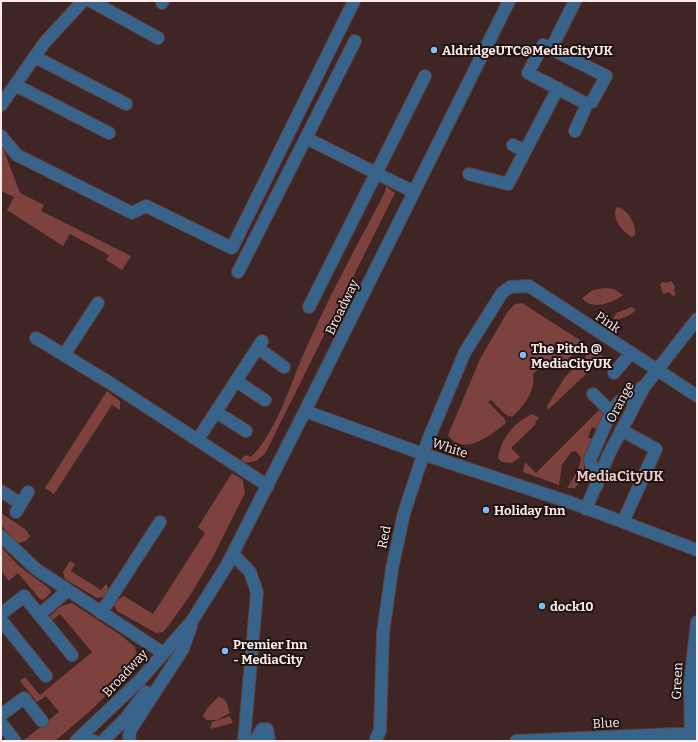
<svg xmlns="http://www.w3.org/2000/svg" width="698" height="742" font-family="Bitter,serif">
<rect width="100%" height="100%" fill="#3f2523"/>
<path fill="#7d413e" d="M 1,143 L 20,193 L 44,205 L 41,211 L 131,256 L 122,270 L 106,260 L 109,255 L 70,234 L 63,246 L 7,210 L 14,197 L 1,191 Z
M 386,186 L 395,193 L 265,454 L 256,461 L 247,463 L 241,460 L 245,455 L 251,457 C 279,429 291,380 308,344 C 331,292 359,242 385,192 Z
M 617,207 C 627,208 637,225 635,235 L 632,237 C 623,233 610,217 617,207 Z
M 671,281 L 675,286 L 674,291 L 676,293 L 674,297 L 669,292 L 663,294 L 660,284 L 663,282 L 667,283 Z
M 605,288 L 614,289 L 623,295 C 613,303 591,311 582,298 L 593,290 Z
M 522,303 L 583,342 C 573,355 559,373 542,366 L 533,374 C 536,391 524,406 512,417 L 505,414 L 491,400 L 488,402 L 504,418 L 506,423 C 492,434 464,458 448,435 L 480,359 L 508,311 L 515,304 Z
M 632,307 L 636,310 L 630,315 L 617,320 L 613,319 L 616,313 Z
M 593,349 L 604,357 L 548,410 L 547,406 L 565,377 Z
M 107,391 L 120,401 L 120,410 L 112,405 L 54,494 L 45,488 Z
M 602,407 L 605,411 L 597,429 L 592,427 L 588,437 L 592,439 L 584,458 L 584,476 L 575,488 L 567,488 L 578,470 L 581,458 L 576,451 L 571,452 L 562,465 L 559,485 L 523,472 L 525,462 L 536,473 Z
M 532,414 L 539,418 L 535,422 L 536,424 L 511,448 L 520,457 L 512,463 L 502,462 L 498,458 C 501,438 514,423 532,414 Z
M 232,473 L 243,480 L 245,493 L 213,557 L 189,597 L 169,625 L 163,632 L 156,633 L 117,611 L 114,606 L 115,601 L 124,596 L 153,614 L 205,533 L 198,527 Z
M 1,513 L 25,529 L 30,536 L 26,541 L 19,543 L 15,541 L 1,525 Z
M 1,547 L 19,566 L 50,589 L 51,593 L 43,600 L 40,599 L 18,573 L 9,581 L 1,571 Z
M 70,561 L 75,564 L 71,571 L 101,590 L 106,584 L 109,589 L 103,597 L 97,598 L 65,579 L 63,572 Z
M 72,603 L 122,636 L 135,647 L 139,663 L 89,712 L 55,741 L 23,741 L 59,712 L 46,696 L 37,702 L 20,681 L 25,677 L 40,695 L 92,652 L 60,614 L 51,621 L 50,616 L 61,606 Z
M 219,696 L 226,701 L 230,713 L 217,720 L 206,720 L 203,715 L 209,706 Z
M 230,716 L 233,723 L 210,729 L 212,722 Z"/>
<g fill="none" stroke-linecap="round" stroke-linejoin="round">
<defs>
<path id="minor" d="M 91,1 L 158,38
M 162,3 L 163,1
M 543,45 L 606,76 L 592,102 L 587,104 L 528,73 Z
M 551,49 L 575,1
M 35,57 L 126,104
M 15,85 L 109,133
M 1,105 L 45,42 L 83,1
M 575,131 L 587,104
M 1,136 L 17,155 L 132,213 L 146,206 L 232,248 L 354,1
M 306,138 L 414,192
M 513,145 L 525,151
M 469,174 L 508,184 L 558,88
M 238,272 L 355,41
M 309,307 L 425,76
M 36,338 L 110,383 L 268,486
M 258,348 L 284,367
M 64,355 L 98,303
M 614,373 L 630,354
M 236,381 L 265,400
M 593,394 L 611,412 L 590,460 L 597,485
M 305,411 L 423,454 L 572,503 L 623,522 L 656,449 L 621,430
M 216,412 L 246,431
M 611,412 L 619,402 L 643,387
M 198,439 L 262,341
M 1,491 L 21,504
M 586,509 L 609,454 L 644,387 L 697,319
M 16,512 L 28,492
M 623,522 L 697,550
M 1,536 L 36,569 L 163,653
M 233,554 L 250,572 L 257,592 L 244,741
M 101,613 L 160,522
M 1,614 L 24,596 L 72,655
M 39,615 L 67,591
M 1,620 L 46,676
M 1,715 L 24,698 L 42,721
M 1,723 L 15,741
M 267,729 L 269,741
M 376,739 L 380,731 L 383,633 L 392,569 L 404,513 L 428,440 L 465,352 L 502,293 L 510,287 L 529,286 L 697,396
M 691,740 L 690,684 L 697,622
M 76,741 L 140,680 L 192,621 L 227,565 L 305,411 L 509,1
M 91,741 L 94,741
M 103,741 L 126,718 L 146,692
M 130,741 L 129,736 L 131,729 L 183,649 L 191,626
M 255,741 L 262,729
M 516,741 L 697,733"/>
</defs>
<use href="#minor" stroke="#5a413f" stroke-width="14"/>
<use href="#minor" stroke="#38638b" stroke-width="12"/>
</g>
<g fill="#7ebdf9" stroke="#1e1211" stroke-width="1.5">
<circle cx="434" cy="50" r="4"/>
<circle cx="523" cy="355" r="4"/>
<circle cx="486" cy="510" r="4"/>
<circle cx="542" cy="606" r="4"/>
<circle cx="225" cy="651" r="4"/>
</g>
<g text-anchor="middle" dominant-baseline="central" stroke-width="4" stroke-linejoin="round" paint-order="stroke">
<g font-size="13" font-weight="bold" fill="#feecea" stroke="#1e1211" text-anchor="start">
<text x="442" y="50">AldridgeUTC@MediaCityUK</text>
<text x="531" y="348">The Pitch @<tspan x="531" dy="15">MediaCityUK</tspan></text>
<text x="494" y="510">Holiday Inn</text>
<text x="550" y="606">dock10</text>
<text x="233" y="644">Premier Inn<tspan x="233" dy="15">- MediaCity</tspan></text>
</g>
<g font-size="13" fill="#feecea" stroke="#1e1211">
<text transform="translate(342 307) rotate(-64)">Broadway</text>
<text transform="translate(608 322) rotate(34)">Pink</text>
<text transform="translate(620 402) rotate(-62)">Orange</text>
<text transform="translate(450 448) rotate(18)">White</text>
<text transform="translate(384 537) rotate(-78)">Red</text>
<text transform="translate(125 673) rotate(-47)">Broadway</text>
<text transform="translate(677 681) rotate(-87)">Green</text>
<text transform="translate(606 723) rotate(-3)">Blue</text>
</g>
<g font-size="14" font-weight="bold" fill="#edcac7" stroke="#1e1211">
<text x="620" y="476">MediaCityUK</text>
</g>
</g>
<rect width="698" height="742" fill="none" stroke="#feecea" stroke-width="4"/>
</svg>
